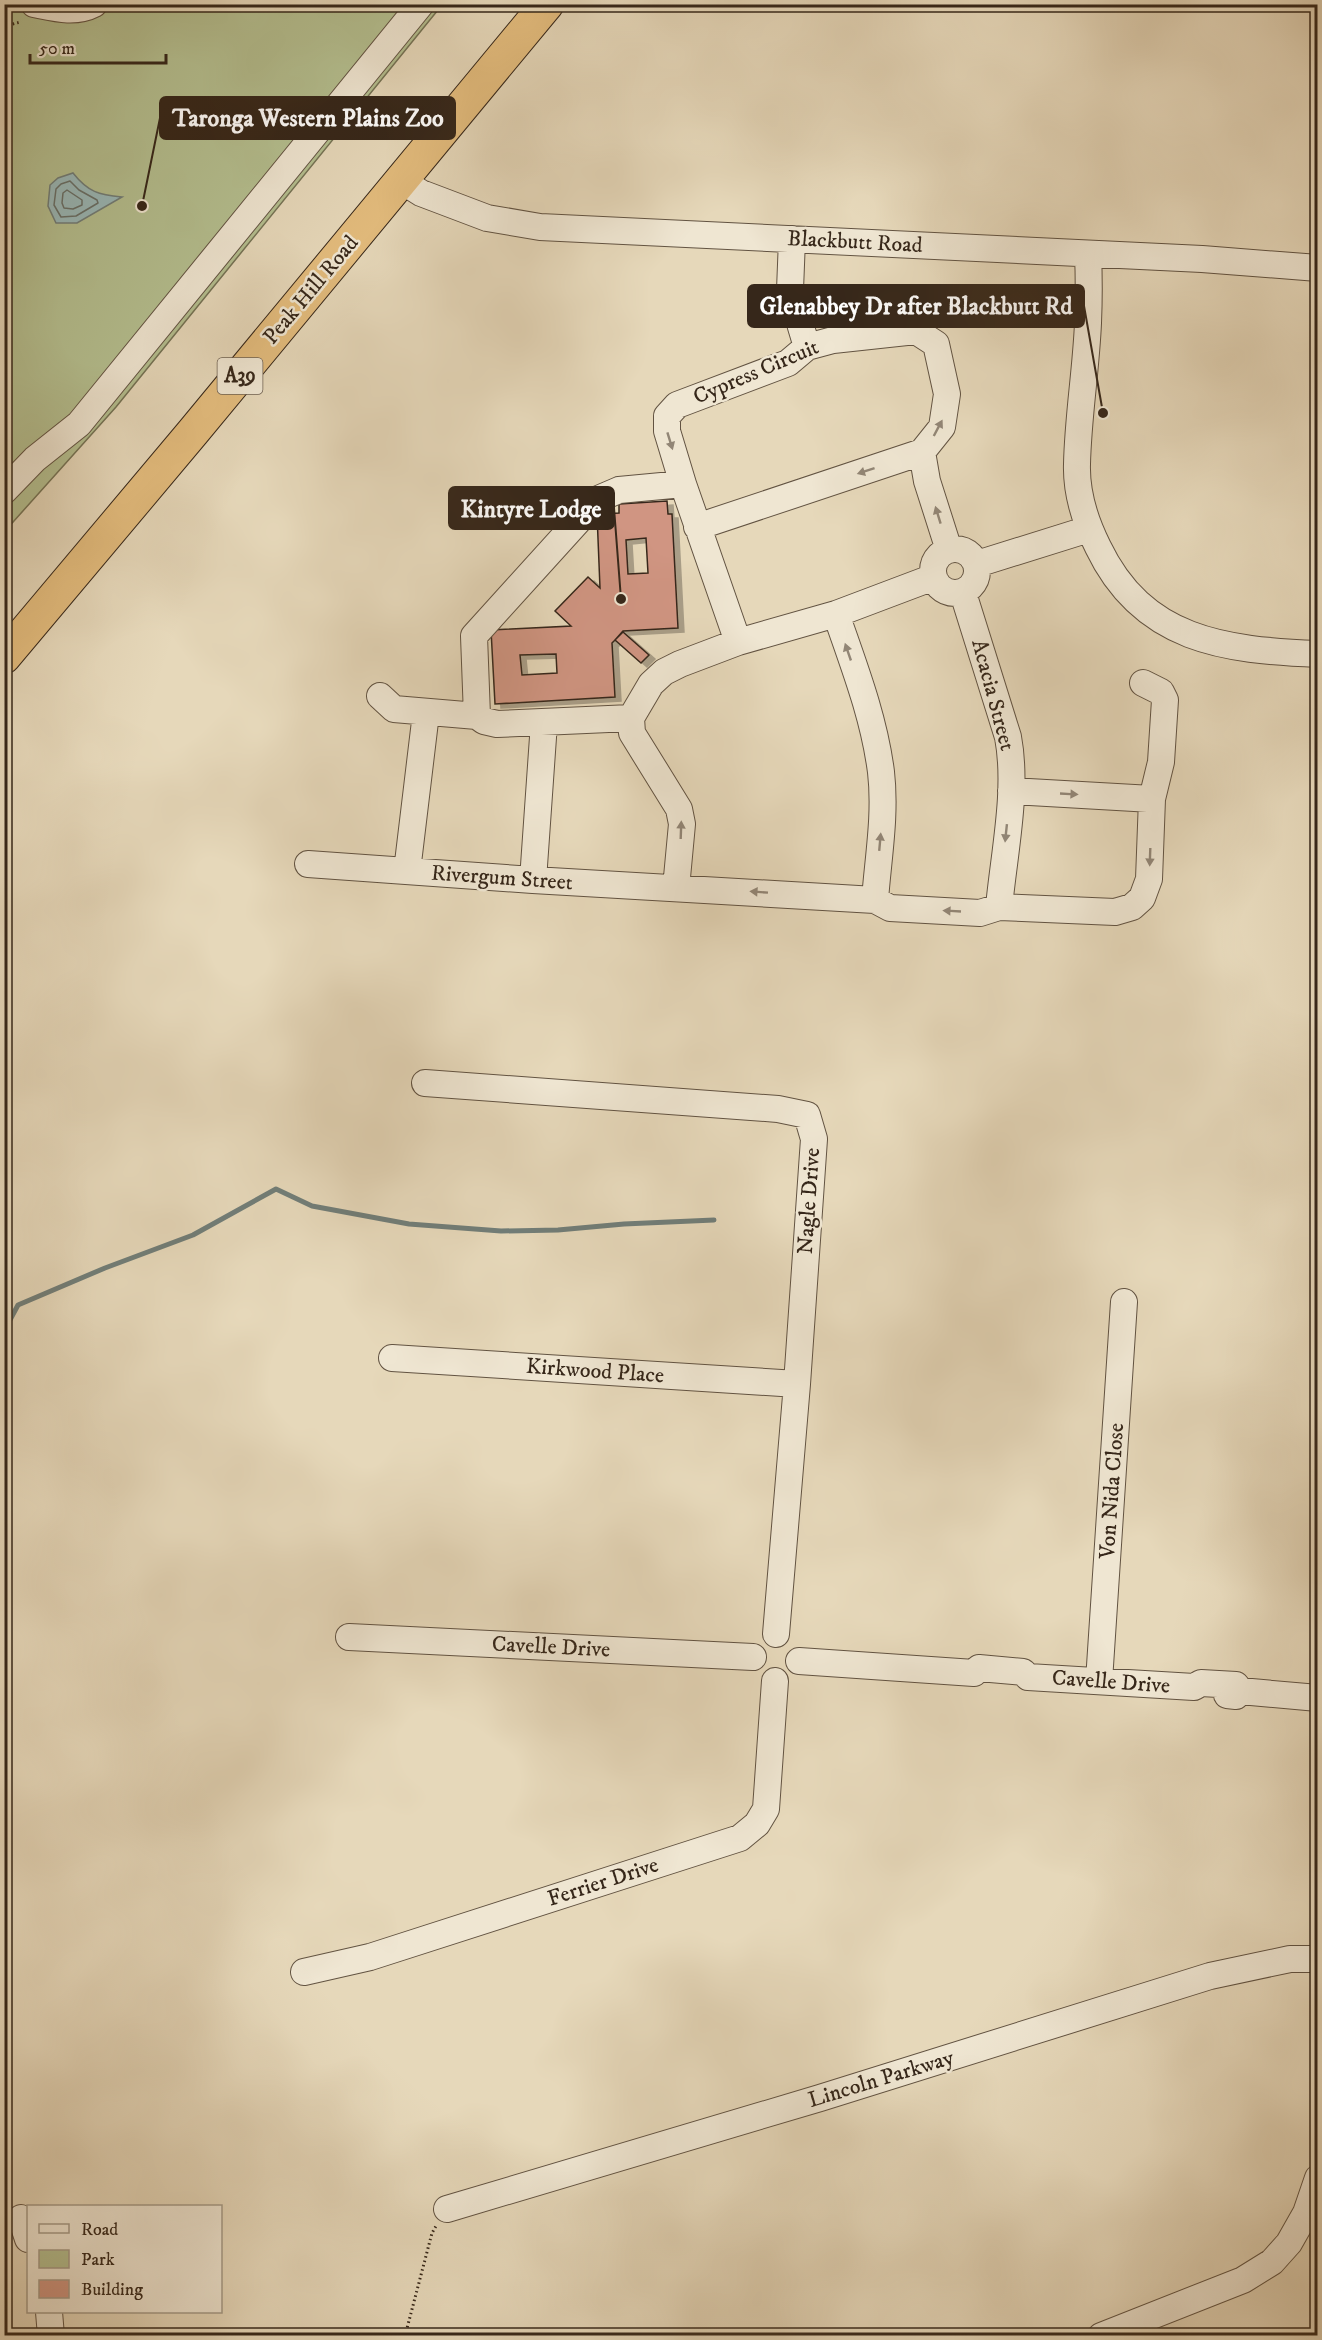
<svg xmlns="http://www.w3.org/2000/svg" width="1322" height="2340" font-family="'IM FELL DW Pica',serif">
<defs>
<filter id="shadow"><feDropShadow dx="6" dy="4" stdDeviation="0" flood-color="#0004"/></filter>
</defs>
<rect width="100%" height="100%" fill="#e6d8ba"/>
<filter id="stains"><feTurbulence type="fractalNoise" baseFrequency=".00333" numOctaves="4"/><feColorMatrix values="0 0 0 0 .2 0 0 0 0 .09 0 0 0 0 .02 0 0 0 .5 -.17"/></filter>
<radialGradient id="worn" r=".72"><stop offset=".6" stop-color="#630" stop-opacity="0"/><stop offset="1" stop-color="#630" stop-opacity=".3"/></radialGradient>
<path fill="#b4bf90" stroke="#757355" stroke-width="1.5" d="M 5,5 L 442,5 L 116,407 L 5,531 Z"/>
<path fill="#99b8b8" stroke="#717e79" stroke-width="1.5" d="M 73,173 C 88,192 99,195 122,197 L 77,223 L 56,223 L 48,206 L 50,185 L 58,178 Z"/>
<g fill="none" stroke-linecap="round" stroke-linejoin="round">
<path stroke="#687069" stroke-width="1.5" d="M 70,181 L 79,190 L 97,200 L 98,203 L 76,216 L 61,217 L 54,205 L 56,189 L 61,184 Z
M 67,190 L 82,200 L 82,205 L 73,209 L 64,208 L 62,203 L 63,193 Z"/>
<path stroke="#717e79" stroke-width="5" d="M 4,1331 L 18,1305 L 105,1268 L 193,1235 L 276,1189 L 312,1206 L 409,1224 L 501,1231 L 558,1230 L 624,1224 L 714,1220"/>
</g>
<path fill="#d09582" stroke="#36271a" stroke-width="1.5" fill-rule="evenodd" filter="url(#shadow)" d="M 667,501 L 668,514 L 672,514 L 678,628 L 623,631 L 615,640 L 612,643 L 615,697 L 495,704 L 491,630 L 571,626 L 555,611 L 588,577 L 600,588 L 597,514 L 619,513 L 619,504 ZM 646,538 L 648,573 L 628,574 L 626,540 ZM 556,654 L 557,673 L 522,675 L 520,655 Z
M 623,632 L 649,655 L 641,663 L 615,640 Z"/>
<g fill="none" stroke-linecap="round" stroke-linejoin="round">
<defs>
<path id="minor" d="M 34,4 C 54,8 75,14 94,4
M 402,181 L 421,193 L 487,218 L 540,227 L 1202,259 L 1318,268
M 792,239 L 790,290 L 807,347
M 1088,254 C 1089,277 1089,300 1088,323 C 1086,370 1078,417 1077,464 C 1076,494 1085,521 1098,547 C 1143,641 1224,650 1318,654
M 4,491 L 35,459 L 79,424 L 421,4
M 697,527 L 922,452
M933 571a22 22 0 1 1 44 0a22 22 0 1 1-44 0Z
M 977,564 L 1089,529
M 963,593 L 1008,737 C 1018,790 1004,853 999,907
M 836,614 C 854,666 874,717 881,772 C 886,815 878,858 875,900
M 738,642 L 683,484 L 667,431 L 667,416 L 677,405 L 788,363 L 807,347 L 833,340 L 916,331 L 936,344 L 947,394 L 942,427 L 922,452 L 927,481 L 949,550
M 380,696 L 394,709 L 477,716 L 484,721 L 497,724 L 631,718
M 477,716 L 474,636 L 598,499 L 619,490 L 683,484
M 631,718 L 651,684 L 664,672 L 680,664 L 738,642 L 836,614 L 934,577
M 631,718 L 632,733 L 679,809 L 682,824 L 676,888
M 1011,791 L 1152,799
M 308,864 L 533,880 L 875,900 L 890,908 L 980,913 L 999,907 L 1115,912 L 1132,907 L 1142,898 L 1149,879 L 1152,799 L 1161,762 L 1165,700 L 1161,692 L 1143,683
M 407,871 L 426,713
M 533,880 L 544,723
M 425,1083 L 778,1109 L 807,1115 L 814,1139 L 797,1384 L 776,1634
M 392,1358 L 797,1384
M 349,1637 L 753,1657
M 799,1661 L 974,1673 L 979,1668 L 1023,1672 L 1028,1677 L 1194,1687 L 1201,1683 L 1236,1685 L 1240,1691
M 1099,1681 L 1124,1302
M 1227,1695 L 1236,1696 L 1240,1691 L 1318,1698
M 304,1972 L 370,1957 L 740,1838 L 757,1824 L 766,1809 L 775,1681
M 447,2209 L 820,2098 L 1210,1976 L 1290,1959 L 1318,1959
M 21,2218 L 28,2239
M 49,2312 L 51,2336
M 1101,2336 L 1243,2280 L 1272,2262 L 1289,2243 L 1306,2213 L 1318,2178"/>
<path id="highway" d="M 4,657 L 193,432 L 547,4"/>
</defs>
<use href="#minor" stroke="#625342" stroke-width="28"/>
<use href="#highway" stroke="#36271a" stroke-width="35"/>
<path stroke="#36271a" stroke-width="3" stroke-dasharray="1.5 3" stroke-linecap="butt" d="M 4,26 L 21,22
M 405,2336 L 432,2233 L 436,2226"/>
<use href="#minor" stroke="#efe6d2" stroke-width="26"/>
<use href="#highway" stroke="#e3bc7d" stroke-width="33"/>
</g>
<defs><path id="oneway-solid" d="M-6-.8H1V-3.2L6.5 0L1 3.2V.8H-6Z" transform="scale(1.5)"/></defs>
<g fill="#928676">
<use href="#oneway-solid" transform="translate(938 428) rotate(-62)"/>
<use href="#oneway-solid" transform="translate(670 441) rotate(73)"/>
<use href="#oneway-solid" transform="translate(866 471) rotate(162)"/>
<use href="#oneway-solid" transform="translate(938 515) rotate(-107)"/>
<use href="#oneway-solid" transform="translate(848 652) rotate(-109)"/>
<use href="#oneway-solid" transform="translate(1069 794) rotate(3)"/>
<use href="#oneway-solid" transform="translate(681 830) rotate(-88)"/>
<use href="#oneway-solid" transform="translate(1006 833) rotate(96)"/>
<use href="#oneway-solid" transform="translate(880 842) rotate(-85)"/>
<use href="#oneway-solid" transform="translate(1150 857) rotate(92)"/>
<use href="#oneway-solid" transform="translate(759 892) rotate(-176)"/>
<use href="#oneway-solid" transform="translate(952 911) rotate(-177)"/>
</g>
<g text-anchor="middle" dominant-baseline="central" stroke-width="5" stroke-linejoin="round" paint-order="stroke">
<rect fill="#efe6d2" stroke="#6e6051" stroke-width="1.5" x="217.5" y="358" width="45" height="36" rx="4.5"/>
<g font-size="21" font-weight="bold" fill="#36271a">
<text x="240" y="376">A39</text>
</g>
<g font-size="22" fill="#36271a" stroke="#efe6d2">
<text transform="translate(855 242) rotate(3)">Blackbutt Road</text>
<text transform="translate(311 290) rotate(-50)">Peak Hill Road</text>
<text transform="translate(756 372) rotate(-23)">Cypress Circuit</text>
<text transform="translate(993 695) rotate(75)">Acacia Street</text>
<text transform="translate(502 878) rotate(4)">Rivergum Street</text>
<text transform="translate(809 1201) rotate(-86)">Nagle Drive</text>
<text transform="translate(595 1371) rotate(4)">Kirkwood Place</text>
<text transform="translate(1112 1491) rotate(-86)">Von Nida Close</text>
<text transform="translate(551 1647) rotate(3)">Cavelle Drive</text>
<text transform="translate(1111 1682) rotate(4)">Cavelle Drive</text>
<text transform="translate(603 1882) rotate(-18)">Ferrier Drive</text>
<text transform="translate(881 2079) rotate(-17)">Lincoln Parkway</text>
</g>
</g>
<path fill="none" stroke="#36271a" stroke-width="2" d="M142 206L160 118M1103 413L1084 306M621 599L614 508"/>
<g fill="#36271a" stroke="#efe6d2" stroke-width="2">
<circle cx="142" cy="206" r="6"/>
<circle cx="1103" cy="413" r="6"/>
<circle cx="621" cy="599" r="6"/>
</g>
<g fill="#36271a" stroke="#36271a" stroke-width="2">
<rect x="160" y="97" width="295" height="42" rx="6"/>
<rect x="748" y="285" width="336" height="42" rx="6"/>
<rect x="449" y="487" width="165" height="42" rx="6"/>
</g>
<g font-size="24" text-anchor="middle" font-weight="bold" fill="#fff">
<text x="308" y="126">Taronga Western Plains Zoo</text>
<text x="916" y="314">Glenabbey Dr after Blackbutt Rd</text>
<text x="531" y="517">Kintyre Lodge</text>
</g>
<rect width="1322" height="2340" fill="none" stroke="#e6d8ba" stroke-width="24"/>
<rect x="6" y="6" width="1310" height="2328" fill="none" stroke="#36271a" stroke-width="3"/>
<rect x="12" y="12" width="1298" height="2316" fill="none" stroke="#36271a" stroke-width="1.5"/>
<rect x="27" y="2205" width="195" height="108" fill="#efe6d2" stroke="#a59a88" stroke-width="1.5"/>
<rect x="39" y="2224" width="30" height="9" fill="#efe6d2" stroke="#a59a88" stroke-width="1.5"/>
<text x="81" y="2235" font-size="18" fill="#36271a">Road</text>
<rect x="39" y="2250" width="30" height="18" fill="#b4bf90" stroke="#a59a88" stroke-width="1.5"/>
<text x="81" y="2265" font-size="18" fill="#36271a">Park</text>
<rect x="39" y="2280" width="30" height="18" fill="#d09582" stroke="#a59a88" stroke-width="1.5"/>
<text x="81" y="2295" font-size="18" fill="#36271a">Building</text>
<path d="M30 54v9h136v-9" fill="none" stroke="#36271a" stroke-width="3"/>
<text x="39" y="54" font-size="18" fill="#36271a" stroke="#efe6d2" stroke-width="4.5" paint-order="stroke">50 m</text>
<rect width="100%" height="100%" filter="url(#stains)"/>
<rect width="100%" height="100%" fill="url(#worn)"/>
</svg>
